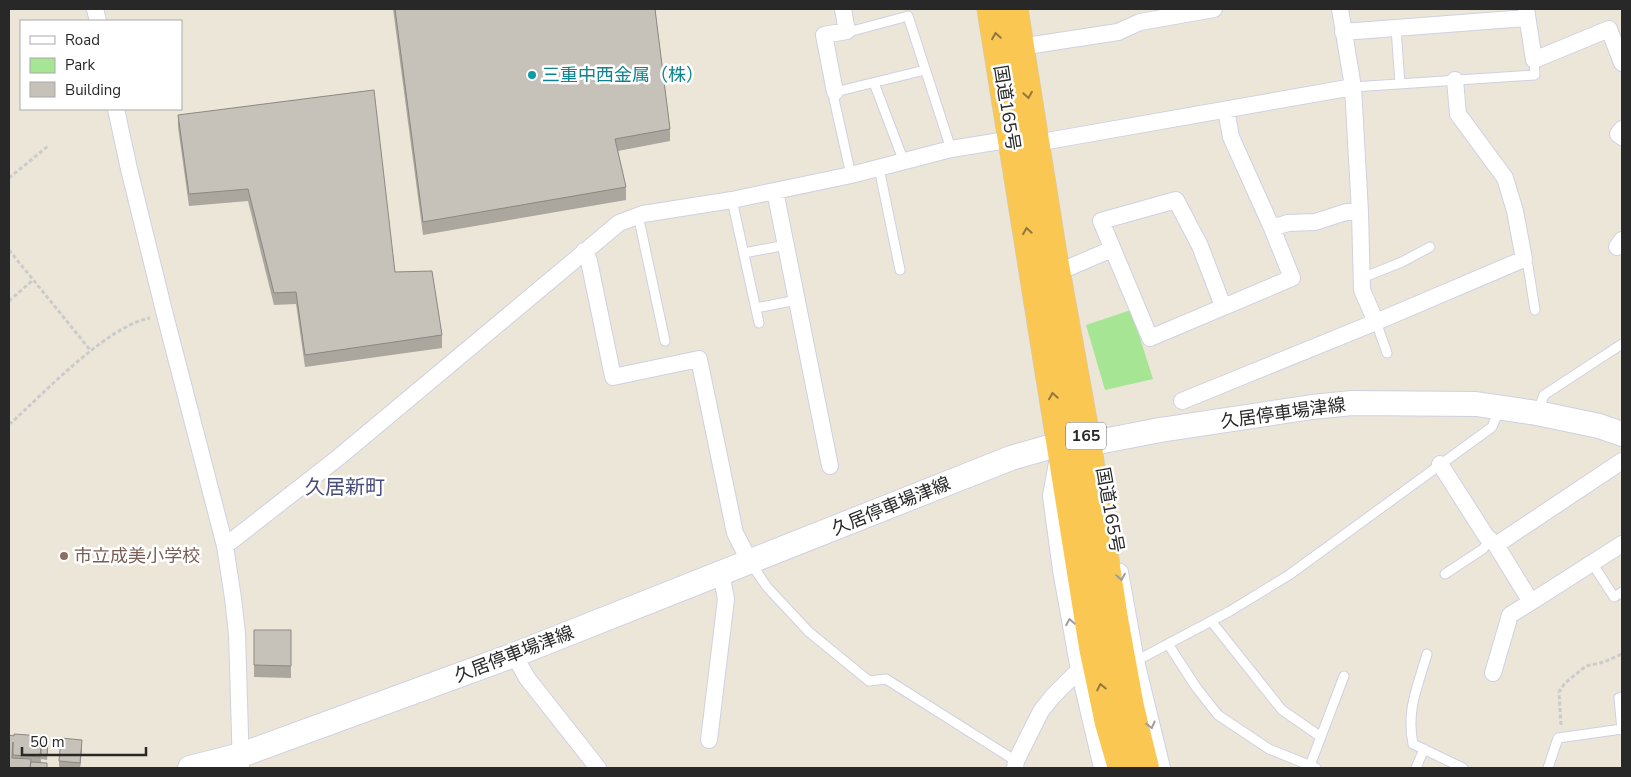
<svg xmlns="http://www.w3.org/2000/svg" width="1631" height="777" font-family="'Nunito Sans','Noto Sans JP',sans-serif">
<rect width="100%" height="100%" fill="#ece6d9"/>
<path fill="#a6e593" d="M 1131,310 L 1153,379 L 1105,390 L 1086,325 Z"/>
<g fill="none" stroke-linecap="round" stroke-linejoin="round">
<defs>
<path id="service" d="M 1396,28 L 1400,84
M 847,31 L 856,30 L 908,16 L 951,149
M 874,83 L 904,162
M 1353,87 L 1535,75 L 1534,60
M 879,168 L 900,270
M 851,175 L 834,99 L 835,92 L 925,70
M 732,200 L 759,323
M 638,215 L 665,341
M 744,253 L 786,245
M 1524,259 L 1528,266 L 1535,310
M 1362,278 L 1402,262 L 1430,247
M 756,308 L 797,300
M 1376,322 L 1387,353
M 1537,413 L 1544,395 L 1622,344
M 750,562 L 767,587 L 809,632 L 869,681 L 886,679 L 1016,761
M 1592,563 L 1614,597 L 1622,592
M 1445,574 L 1483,549 L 1490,539
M 1211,621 L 1282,710 L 1321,737
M 1168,644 L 1196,687 L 1218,715 L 1269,749 L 1316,768
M 1427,654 C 1418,686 1406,710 1413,744 L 1463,768
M 1136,661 L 1230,611 L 1289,575 L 1492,427 L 1499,410
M 1622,697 L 1619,698 L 1622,730
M 1309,768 L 1344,676
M 1416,768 L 1424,749
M 1548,768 L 1558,738 L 1622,729"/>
<path id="minor" d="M 95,9 L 98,21
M 1340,9 L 1353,87 L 1360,212 L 1362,290 L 1376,322
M 1526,9 L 1534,60 L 1609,29 L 1622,63
M 1343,32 L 1527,18
M 1020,47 L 1118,32 L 1140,22 L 1214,9
M 835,92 L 824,35 L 847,31 L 843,9
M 116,109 L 129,169 L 165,315 L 225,546 L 233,598 L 237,634 L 241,768
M 1622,129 L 1618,134 L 1622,137
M 1036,143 L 1353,87
M 775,191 L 830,466
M 1272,228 L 1288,223 L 1315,222 L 1346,212 L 1360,212
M 1617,247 L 1622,240
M 584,251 L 589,261 L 613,377 L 699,359 L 735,533 L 750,562
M 1061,271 L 1112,249
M 1223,306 L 1200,246 L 1176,200 L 1101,221 L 1150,338 L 1292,278 L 1272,228 L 1231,137 L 1226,110
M 1182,401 L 1376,322 L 1524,259 L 1515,211 L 1505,178 L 1458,114 L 1455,80
M 1057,463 L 1051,496 L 1061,570 L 1079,670 L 1102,768
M 1440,464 L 1486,536 L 1496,545 L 1622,461
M 1496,545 L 1531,602 L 1622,544
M 225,546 L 339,457 L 619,223 L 643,214 L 732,200 L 851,175 L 951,149 L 1013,139
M 1120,572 L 1136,661 L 1162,768
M 514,655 L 527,678 L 598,768
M 1493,673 L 1510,615 L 1531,602
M 709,740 L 726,599 L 721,572
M 1015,768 L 1016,761 L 1041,711 L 1053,696 L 1079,670"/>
<path id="secondary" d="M 190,768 L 241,755 L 514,655 L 1011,458 L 1060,444 L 1098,442 L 1160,430 L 1312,407 L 1352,403 L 1476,404 L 1537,413 L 1599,426 L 1622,434"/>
<path id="trunk" d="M 991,9 L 1093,647 L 1109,723 L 1122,768
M 1014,9 L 1053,254 L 1087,442 L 1114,619 L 1130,707 L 1145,768"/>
</defs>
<use href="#service" stroke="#cfd0e2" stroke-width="11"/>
<use href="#minor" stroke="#cfd0e2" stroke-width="18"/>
<use href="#secondary" stroke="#cfd0e2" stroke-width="26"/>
<use href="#trunk" stroke="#cbcbcb" stroke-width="29"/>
<path stroke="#cbcbcb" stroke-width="3" stroke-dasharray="4 2.5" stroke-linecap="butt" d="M 9,178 L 48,146
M 9,250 L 91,351
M 9,301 L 33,280
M 9,422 L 11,423 C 44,393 107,326 150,318
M 1561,725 L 1559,692 L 1565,683 L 1586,666 L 1604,662 L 1622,654"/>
<use href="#service" stroke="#fff" stroke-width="9"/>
<use href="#minor" stroke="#fff" stroke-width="16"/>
<use href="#secondary" stroke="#fff" stroke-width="24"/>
<use href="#trunk" stroke="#fac852" stroke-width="28"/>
</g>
<path fill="#aba79f" d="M 393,9 L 655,9 L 670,129 L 670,141 L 618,151 L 626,187 L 626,200 L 423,235 Z
M 178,115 L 395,272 L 442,335 L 442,348 L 305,367 L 296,304 L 274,305 L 248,201 L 189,206 L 178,127 Z
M 254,630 L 291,630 L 291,678 L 254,677 Z
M 9,735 L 42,743 L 48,748 L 47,760 L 41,759 L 41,763 L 9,768 Z
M 82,748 L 80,768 L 59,768 L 59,761 Z"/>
<path fill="#8b8882" d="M 82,740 L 82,748 L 80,768 L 80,763 Z"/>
<path fill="#c7c2b9" stroke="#8b8882" d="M 395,9 L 655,9 L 670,129 L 615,139 L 626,187 L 423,222 Z
M 374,90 L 395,272 L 432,271 L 442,335 L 305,355 L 296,292 L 274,293 L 248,189 L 189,194 L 178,115 Z
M 254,630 L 291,630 L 291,666 L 254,665 Z
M 14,734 L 42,736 L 40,757 L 13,755 L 13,742 L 12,758 L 31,759 L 30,768 L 9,768 L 9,735 L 14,736 Z
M 61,738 L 82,740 L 80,763 L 59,761 Z
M 41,743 L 48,743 L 47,756 L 41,755 Z
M 31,762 L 47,763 L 47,768 L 30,768 Z"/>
<defs><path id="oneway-chevron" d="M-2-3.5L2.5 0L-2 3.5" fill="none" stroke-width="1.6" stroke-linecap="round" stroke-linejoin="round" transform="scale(1.25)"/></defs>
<g stroke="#91783d">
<use href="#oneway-chevron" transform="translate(996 36) rotate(-99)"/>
<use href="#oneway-chevron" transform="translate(1028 95) rotate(81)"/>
<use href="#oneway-chevron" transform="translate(1027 231) rotate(-99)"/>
<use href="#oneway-chevron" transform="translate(1053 396) rotate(-99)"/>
<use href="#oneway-chevron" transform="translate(1101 687) rotate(-102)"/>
</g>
<g stroke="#9e9e9e">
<use href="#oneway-chevron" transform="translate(1121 577) rotate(80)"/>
<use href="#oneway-chevron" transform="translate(1070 622) rotate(-100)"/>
<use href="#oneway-chevron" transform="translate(1151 725) rotate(76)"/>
</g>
<circle fill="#0f9aa8" stroke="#fff" stroke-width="2" cx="532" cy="75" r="5"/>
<circle fill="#8d6e63" stroke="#fff" stroke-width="2" cx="64" cy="556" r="5"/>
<g text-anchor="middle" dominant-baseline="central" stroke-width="5" stroke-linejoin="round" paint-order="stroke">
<rect fill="#fff" stroke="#686868" stroke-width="1" x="1066" y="422.5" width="40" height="27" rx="4"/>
<g font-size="16" font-weight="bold" fill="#282828">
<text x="1086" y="436">165</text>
</g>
<g font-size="18" fill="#0d838f" stroke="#fff" text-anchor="start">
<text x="542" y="75">三重中西金属（株）</text>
</g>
<g font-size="18" fill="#282828" stroke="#fff">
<text transform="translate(1007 108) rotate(81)">国道165号</text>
<text transform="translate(1283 413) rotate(-8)">久居停車場津線</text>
<text transform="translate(891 506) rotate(-22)">久居停車場津線</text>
<text transform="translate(1110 510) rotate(80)">国道165号</text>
<text transform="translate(514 654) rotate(-21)">久居停車場津線</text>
</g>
<g font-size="18" fill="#785e54" stroke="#fff" text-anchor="start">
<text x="74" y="556">市立成美小学校</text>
</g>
<g font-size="20" fill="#474b7b" stroke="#fff">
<text x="345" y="487">久居新町</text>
</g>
</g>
<rect width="1631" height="777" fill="none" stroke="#282828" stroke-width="20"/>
<rect x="20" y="20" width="162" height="90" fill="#ffffff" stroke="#a9a9a9"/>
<rect x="30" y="36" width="25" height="8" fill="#ffffff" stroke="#a9a9a9"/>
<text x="65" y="45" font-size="15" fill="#282828">Road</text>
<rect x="30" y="58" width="25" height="15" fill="#a6e593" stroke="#a9a9a9"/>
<text x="65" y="70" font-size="15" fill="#282828">Park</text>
<rect x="30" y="82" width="25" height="15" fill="#c7c2b9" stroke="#a9a9a9"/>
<text x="65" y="95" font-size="15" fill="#282828">Building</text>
<path d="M22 747v8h124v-8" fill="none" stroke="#282828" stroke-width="2.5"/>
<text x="30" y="747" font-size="15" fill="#282828" stroke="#ffffff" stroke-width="4" paint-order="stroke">50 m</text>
</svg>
